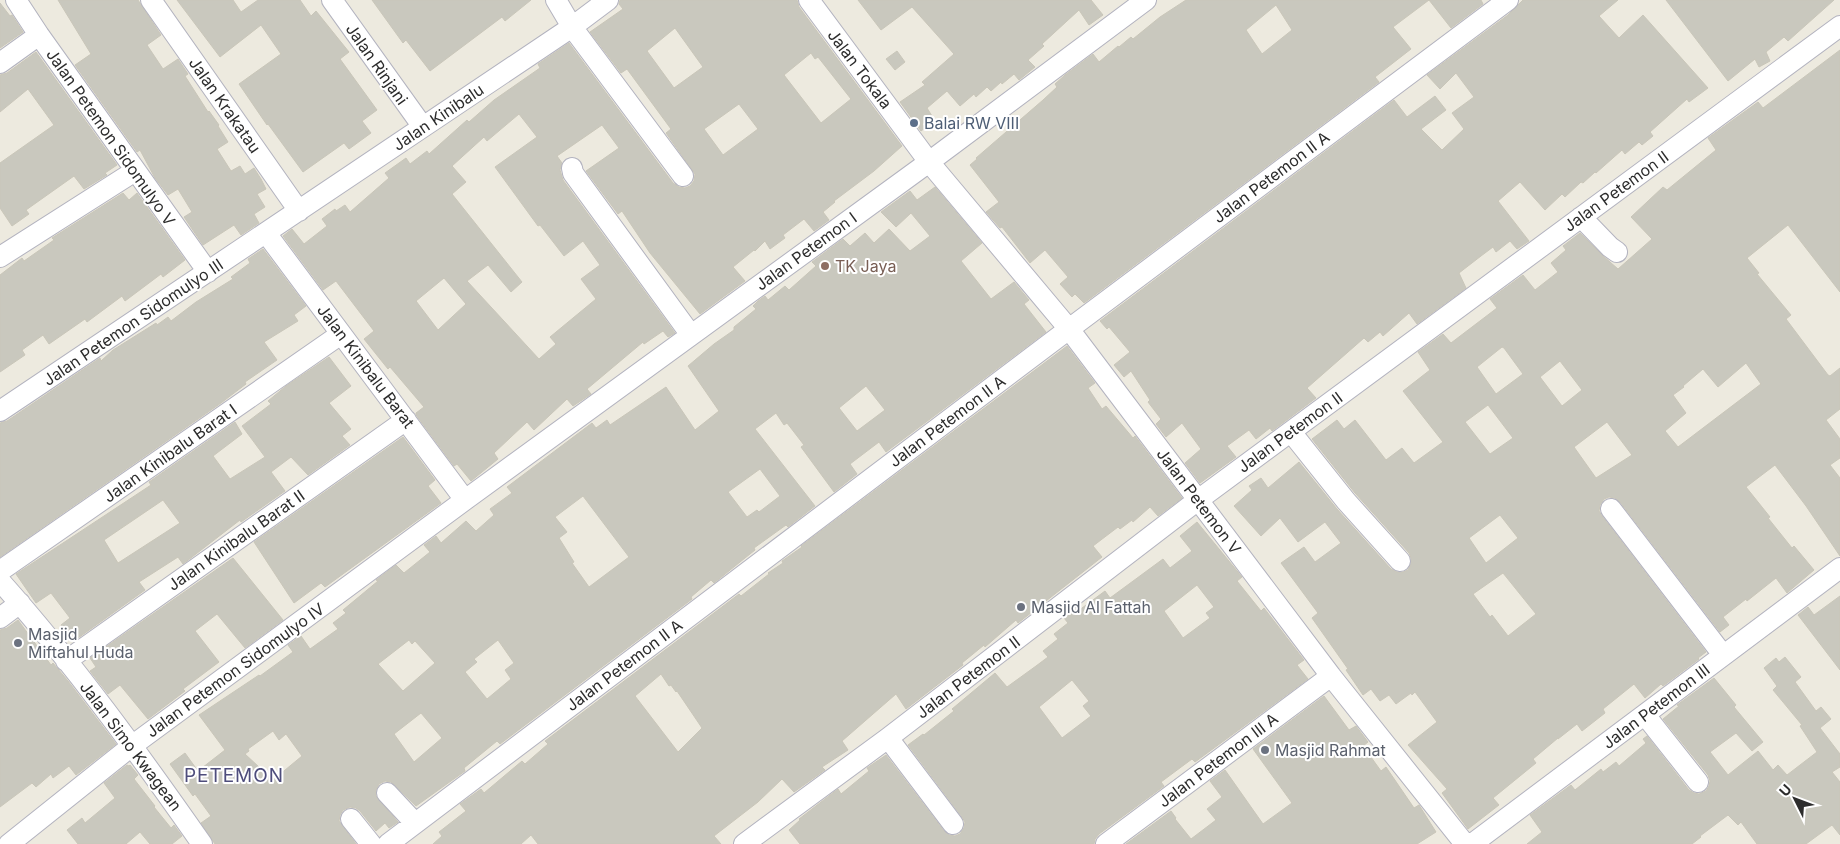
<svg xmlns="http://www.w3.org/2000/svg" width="1840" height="844" font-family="Inter,sans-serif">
<rect width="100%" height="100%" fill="#edeadf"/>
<path fill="#c9c8be" stroke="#c9c6b9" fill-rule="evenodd" d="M 58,0 L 138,0 L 161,35 L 147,45 L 163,69 L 178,59 L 188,74 L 185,76 L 208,112 L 209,111 L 219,125 L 218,126 L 228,142 L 217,149 L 231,171 L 240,166 L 245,174 L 254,168 L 261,179 L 266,189 L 257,194 L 265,207 L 254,214 L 259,223 L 241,235 L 234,225 L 203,245 L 184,217 L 192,212 L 178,189 L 168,195 L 155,178 L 140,150 L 137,152 L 75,65 L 91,54 Z
M 177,0 L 233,0 L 241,12 L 258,0 L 300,0 L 311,16 L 316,11 L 349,52 L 340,59 L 377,110 L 362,121 L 371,133 L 349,149 L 344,143 L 303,172 L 268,124 L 267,125 L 239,84 L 281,54 L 261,25 L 220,57 Z
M 372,0 L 531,0 L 505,21 L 502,17 L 430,71 L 406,40 L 403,43 Z
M 620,0 L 797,0 L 799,7 L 902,146 L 874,171 L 834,201 L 835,202 L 823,212 L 829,220 L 814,231 L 804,219 L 783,235 L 785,238 L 770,249 L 765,241 L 755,251 L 754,250 L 733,267 L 745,281 L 700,314 L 650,253 L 622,211 L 618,214 L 586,171 L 619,148 L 602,125 L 557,156 L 562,163 L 560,170 L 563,180 L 675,333 L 668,337 L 663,331 L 644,344 L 643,342 L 587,389 L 591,394 L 573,406 L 567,399 L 534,430 L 527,422 L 494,453 L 498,459 L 471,481 L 457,464 L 454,466 L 416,415 L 416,413 L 424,407 L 390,367 L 388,369 L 364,339 L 374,331 L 336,281 L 323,290 L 283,236 L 292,229 L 304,244 L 327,226 L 322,219 L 335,209 L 336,211 L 345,205 L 350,212 L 389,178 L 385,173 L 406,158 L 410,164 L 427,151 L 429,154 L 467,120 L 469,122 L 494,100 L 540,68 L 538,64 L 569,43 L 673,183 L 679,187 L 685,188 L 690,186 L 694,181 L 695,174 L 666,133 L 671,129 L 627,69 L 621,73 L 590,32 L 623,9 L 619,4 ZM 675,28 L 703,67 L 674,88 L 647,51 ZM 811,53 L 815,59 L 818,57 L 851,99 L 821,123 L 784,75 ZM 739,104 L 758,129 L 723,155 L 704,129 ZM 519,114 L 537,137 L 495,167 L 538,226 L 540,225 L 564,256 L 583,241 L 600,265 L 581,279 L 596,299 L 550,337 L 556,344 L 539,359 L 467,281 L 488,265 L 511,292 L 522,282 L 452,194 L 466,182 L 452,166 L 484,137 L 487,141 ZM 444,278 L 466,304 L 438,330 L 416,301 Z
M 858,0 L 1091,0 L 1103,15 L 1089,25 L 1079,10 L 1042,44 L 1044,46 L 1028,60 L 1035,67 L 1019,80 L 1014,74 L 1002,84 L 1001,82 L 991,91 L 987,87 L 976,97 L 974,94 L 960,106 L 947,91 L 927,108 L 932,116 L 922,124 L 925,128 L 921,131 L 900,102 L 925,85 L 922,82 L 954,54 L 912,7 L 881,30 Z
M 1186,0 L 1429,0 L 1393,27 L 1411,49 L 1375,77 L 1379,82 L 1084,303 L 1075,294 L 1072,297 L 1060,284 L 1068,277 L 1045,250 L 1030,263 L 1002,227 L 1000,228 L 986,212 L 999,202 L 970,165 L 977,159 L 976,158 L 1043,100 L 1057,87 L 1055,84 L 1065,75 L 1093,54 L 1099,62 L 1118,46 L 1119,47 L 1131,37 L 1133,39 L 1160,17 ZM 1276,5 L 1292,30 L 1262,54 L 1246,30 Z
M 1429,0 L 1481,0 L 1483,4 L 1451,28 Z
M 1523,0 L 1618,0 L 1599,16 L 1619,38 L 1643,15 L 1708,88 L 1689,102 L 1687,99 L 1650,132 L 1653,136 L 1642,145 L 1639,142 L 1625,154 L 1622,150 L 1596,173 L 1595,172 L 1583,183 L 1581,182 L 1565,197 L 1562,194 L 1545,210 L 1520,182 L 1498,201 L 1529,241 L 1517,249 L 1510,241 L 1496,252 L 1493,247 L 1481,256 L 1459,273 L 1466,288 L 1417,324 L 1409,313 L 1383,336 L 1380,332 L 1368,342 L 1364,338 L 1307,388 L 1316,398 L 1272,431 L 1270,428 L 1256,439 L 1249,430 L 1227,446 L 1236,457 L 1200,483 L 1185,463 L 1201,449 L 1182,423 L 1166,437 L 1156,424 L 1161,419 L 1148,402 L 1150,400 L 1131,371 L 1124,377 L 1114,365 L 1130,352 L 1109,327 L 1107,329 L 1100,321 L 1394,100 L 1407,117 L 1435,96 L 1446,110 L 1421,129 L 1442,150 L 1464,129 L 1452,113 L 1474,97 L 1456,73 L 1440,89 L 1427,75 L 1508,15 Z
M 1666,0 L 1834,0 L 1788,41 L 1784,37 L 1766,52 L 1770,61 L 1759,67 L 1755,59 L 1728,81 Z
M 0,3 L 10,16 L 12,15 L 23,32 L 0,48 Z
M 1840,50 L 1840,292 L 1788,225 L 1747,258 L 1759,273 L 1757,274 L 1791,315 L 1786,319 L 1828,375 L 1830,376 L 1840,368 L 1840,409 L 1826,420 L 1840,439 L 1840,458 L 1830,465 L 1840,478 L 1840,556 L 1806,506 L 1775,465 L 1746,487 L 1770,517 L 1768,518 L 1792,548 L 1794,546 L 1814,570 L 1787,593 L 1776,578 L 1747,601 L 1746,599 L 1723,617 L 1729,625 L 1720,632 L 1620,502 L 1615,498 L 1609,497 L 1604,499 L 1600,505 L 1599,511 L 1602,516 L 1706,652 L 1698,658 L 1699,659 L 1663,686 L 1661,684 L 1645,698 L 1634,684 L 1603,709 L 1605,713 L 1582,731 L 1577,724 L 1558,739 L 1558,738 L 1533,759 L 1536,763 L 1493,798 L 1499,805 L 1468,829 L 1442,793 L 1447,789 L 1408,745 L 1437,722 L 1415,692 L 1412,695 L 1411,693 L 1396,704 L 1389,695 L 1380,701 L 1371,689 L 1363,695 L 1346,670 L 1348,669 L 1312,618 L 1318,613 L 1281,563 L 1304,547 L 1315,562 L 1341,543 L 1325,522 L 1298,542 L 1280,518 L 1261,536 L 1234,506 L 1252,490 L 1249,486 L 1261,478 L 1268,488 L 1299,462 L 1337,509 L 1391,569 L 1397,572 L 1403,572 L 1408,570 L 1411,564 L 1411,558 L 1409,553 L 1355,493 L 1312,439 L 1337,420 L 1344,429 L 1355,420 L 1386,460 L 1402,448 L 1414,463 L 1443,442 L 1403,391 L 1430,370 L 1418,352 L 1443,334 L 1451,343 L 1497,308 L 1490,299 L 1523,275 L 1535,290 L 1558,272 L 1551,263 L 1566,250 L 1563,246 L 1580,233 L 1602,255 L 1618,269 L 1652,239 L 1631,217 L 1663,187 L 1667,190 L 1716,150 L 1708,138 L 1758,102 L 1763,108 ZM 1502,347 L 1504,348 L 1523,374 L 1496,394 L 1477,367 ZM 1560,361 L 1582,390 L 1562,406 L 1540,377 ZM 1746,363 L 1761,384 L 1678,447 L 1665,431 L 1686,413 L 1673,395 L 1684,387 L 1683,386 L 1703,369 L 1718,387 ZM 1488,405 L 1513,438 L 1490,454 L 1465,422 ZM 1607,422 L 1632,455 L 1596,478 L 1574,447 ZM 1500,515 L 1518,538 L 1486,563 L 1469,538 ZM 1503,573 L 1536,614 L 1508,636 L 1492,615 L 1490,617 L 1473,594 Z
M 897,51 L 905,62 L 895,70 L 886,59 Z
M 36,52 L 117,165 L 105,173 L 107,175 L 84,189 L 74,176 L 26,210 L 29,214 L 12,226 L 0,208 L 0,163 L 54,125 L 28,89 L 0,112 L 0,75 L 7,73 Z
M 935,187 L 982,243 L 961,261 L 991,299 L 1014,282 L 1029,300 L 1024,304 L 1046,332 L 886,452 L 879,442 L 850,464 L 857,474 L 834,492 L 801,447 L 804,445 L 787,423 L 784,425 L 776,413 L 755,429 L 815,506 L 788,527 L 786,525 L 754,548 L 755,550 L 745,558 L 714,583 L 711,580 L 691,597 L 692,599 L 500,744 L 497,741 L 464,768 L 465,771 L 416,806 L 391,782 L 385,781 L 379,784 L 376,790 L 376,796 L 398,822 L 389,828 L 385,823 L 376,831 L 360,811 L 356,808 L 350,807 L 343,810 L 340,815 L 339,821 L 356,844 L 215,844 L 201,823 L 211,816 L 195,794 L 193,796 L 170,764 L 185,753 L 198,771 L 225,750 L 199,715 L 259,675 L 260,676 L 293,652 L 288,645 L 301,636 L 310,649 L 338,629 L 333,623 L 346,613 L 343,610 L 378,581 L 376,580 L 396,565 L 404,573 L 430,552 L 424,545 L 436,536 L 441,543 L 466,521 L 476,531 L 494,515 L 490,509 L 512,493 L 507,487 L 592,423 L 596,428 L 607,420 L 610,425 L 666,387 L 695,430 L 719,411 L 688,366 L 714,344 L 734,330 L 734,327 L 756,309 L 753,306 L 758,301 L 765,296 L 768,300 L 785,286 L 789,290 L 816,266 L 812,262 L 843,239 L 850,246 L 865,233 L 874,243 L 889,229 L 910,251 L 930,236 L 911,213 L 896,227 L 881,212 L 910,191 L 917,200 ZM 866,386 L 885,410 L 857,431 L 839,408 ZM 760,469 L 780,496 L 759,512 L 757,510 L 747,517 L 728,492 ZM 583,496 L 629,557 L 589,587 L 572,563 L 574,562 L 559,538 L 567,532 L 555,517 ZM 409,640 L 412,644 L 415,641 L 435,663 L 403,691 L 378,664 ZM 498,640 L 514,663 L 505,670 L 511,679 L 487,699 L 465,672 L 477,662 L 474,659 ZM 421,713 L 442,738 L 414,762 L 394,734 ZM 273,731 L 279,740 L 286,734 L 302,756 L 273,780 L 245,754 L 249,751 L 248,749 Z
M 123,193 L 129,200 L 137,193 L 185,260 L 163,277 L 161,274 L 125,301 L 122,296 L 87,322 L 85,319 L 49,344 L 43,335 L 22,350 L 25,355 L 0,372 L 0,275 L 22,258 L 24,261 L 54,240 L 52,238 Z
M 263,249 L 306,306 L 294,315 L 298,321 L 264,342 L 277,360 L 245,382 L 246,384 L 221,403 L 0,557 L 0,423 L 7,421 L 100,358 L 101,361 L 113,350 L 156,323 L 157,325 L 168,317 L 171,321 L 196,302 L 233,279 L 231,277 L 250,263 L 248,259 Z
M 1067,346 L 1095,383 L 1088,388 L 1102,409 L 1106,406 L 1133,438 L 1135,436 L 1182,498 L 1158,516 L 1150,507 L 1133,522 L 1132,520 L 1120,529 L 1118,527 L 1093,546 L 1102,557 L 1018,623 L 1016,620 L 985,647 L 984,645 L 962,663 L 963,665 L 906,709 L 896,694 L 842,741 L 848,750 L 822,767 L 825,770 L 794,792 L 782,779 L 758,802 L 714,836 L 721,844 L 538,844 L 531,835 L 521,844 L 433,844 L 442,836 L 439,832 L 466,811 L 460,804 L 481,789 L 484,793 L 522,761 L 525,764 L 548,744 L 545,741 L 739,594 L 741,596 L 769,574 L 768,573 L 783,563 L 782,561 L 802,547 L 801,546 ZM 661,674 L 669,686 L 671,685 L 676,692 L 677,691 L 702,728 L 678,752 L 635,696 Z
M 329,357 L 351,386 L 329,403 L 351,429 L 342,436 L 350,445 L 308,475 L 291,457 L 271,472 L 285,491 L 241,522 L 240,520 L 183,564 L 178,557 L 139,582 L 145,590 L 78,638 L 75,632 L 69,636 L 61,625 L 70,618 L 51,593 L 36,603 L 16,574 L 151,485 L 149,482 L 235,422 L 242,434 L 213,456 L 230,479 L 265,457 L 242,426 L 271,404 L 268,401 L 286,386 ZM 163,500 L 180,523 L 118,563 L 104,540 Z
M 403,437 L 435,480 L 428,486 L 441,503 L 325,587 L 321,583 L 294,603 L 254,542 Z
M 1197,522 L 1242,577 L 1237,581 L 1261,611 L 1264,608 L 1304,660 L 1297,665 L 1308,679 L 1195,762 L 1192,759 L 1161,782 L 1164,786 L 1099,834 L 1095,839 L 1094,844 L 800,844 L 789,830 L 800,820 L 799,819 L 838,789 L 841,794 L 869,771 L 867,768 L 886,755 L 944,831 L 949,835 L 955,836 L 960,834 L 964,828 L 965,822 L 962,817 L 908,745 L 923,734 L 924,735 L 954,711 L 952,709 L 995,673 L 1007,687 L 1036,666 L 1048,657 L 1043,651 L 1058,639 L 1054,634 L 1068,623 L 1064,618 L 1076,609 L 1078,611 L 1105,591 L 1110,598 L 1163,559 L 1170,568 L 1192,551 L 1180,536 ZM 1197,585 L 1214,607 L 1206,613 L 1210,618 L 1183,638 L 1164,611 ZM 1072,680 L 1089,701 L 1083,706 L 1091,716 L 1062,738 L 1039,707 Z
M 233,558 L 283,620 L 245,648 L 217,614 L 195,631 L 219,662 L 183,689 L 185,691 L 148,719 L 120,685 L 108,694 L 90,671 L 96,667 L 90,658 Z
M 1840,596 L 1840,670 L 1798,615 L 1808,607 L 1814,615 Z
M 18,620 L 51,665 L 53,663 L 68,681 L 116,744 L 76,775 L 69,766 L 53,778 L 51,774 L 36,787 L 32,783 L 0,807 L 0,630 L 7,628 Z
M 1785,657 L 1801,677 L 1795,682 L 1816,711 L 1821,707 L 1831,719 L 1820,728 L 1840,754 L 1840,767 L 1832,772 L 1840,782 L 1840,835 L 1832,825 L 1806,844 L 1757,844 L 1741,822 L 1738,825 L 1728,815 L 1700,836 L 1701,837 L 1692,844 L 1527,844 L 1542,832 L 1530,815 L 1571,785 L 1575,790 L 1601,769 L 1603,772 L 1616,762 L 1619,766 L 1646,743 L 1643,739 L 1647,736 L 1689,790 L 1694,793 L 1699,794 L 1706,791 L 1709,786 L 1710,781 L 1708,775 L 1663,719 L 1679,706 L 1677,705 L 1714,678 L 1736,705 L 1734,707 L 1763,742 L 1752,751 L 1736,733 L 1710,752 L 1728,775 L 1758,751 L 1773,770 L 1778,765 L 1787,775 L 1817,752 L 1800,726 L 1802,725 L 1773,690 L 1777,686 L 1764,668 L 1776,658 L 1779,662 Z
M 1324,696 L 1349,730 L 1356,726 L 1368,742 L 1363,746 L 1381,771 L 1386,767 L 1414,808 L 1419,805 L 1436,832 L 1417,844 L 1126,844 L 1171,811 L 1176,818 L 1175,819 L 1191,839 L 1216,820 L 1207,809 L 1222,797 L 1210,781 L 1225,770 L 1263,824 L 1292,803 L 1253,749 Z
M 127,765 L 129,766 L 130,765 L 138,775 L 134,779 L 155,806 L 154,807 L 171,828 L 174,825 L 182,836 L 172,844 L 150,844 L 140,832 L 126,844 L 78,844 L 67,830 L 82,818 L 85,823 L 115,798 L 104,783 Z"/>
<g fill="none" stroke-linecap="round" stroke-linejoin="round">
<defs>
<path id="minor" d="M 16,0 L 39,35 L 208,272
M 151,0 L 299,211
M 332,0 L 423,127
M 556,0 L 572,27 L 683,176
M 809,0 L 929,162 L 1069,329 L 1331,676 L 1465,844
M 0,63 L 39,35
M 572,168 L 573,173 L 691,335
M 1581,217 L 1610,247 L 1617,252
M 266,233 L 465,500
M 0,257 L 135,171
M 0,411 L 572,27 L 608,0
M 1291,432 L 1346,501 L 1400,561
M 1611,509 L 1723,655
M 0,571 L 341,334
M 0,581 C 74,664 139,754 202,844
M 0,618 L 20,603
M 66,661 L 406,420
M 1645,715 L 1698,782
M 888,738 L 953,824
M 387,793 L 415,823
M 351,819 L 371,844
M 9,844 L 133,745 L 465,500 L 929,162 L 1146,0
M 388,844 L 1069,329 L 1508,0
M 744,844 L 888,738 L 1198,500 L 1840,26
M 1106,844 L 1331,676
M 1472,844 L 1840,568"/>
</defs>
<use href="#minor" stroke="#b3b3bf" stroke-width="22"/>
<use href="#minor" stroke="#fff" stroke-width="20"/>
</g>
<circle fill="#5c6f8a" stroke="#fff" stroke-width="2" cx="914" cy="123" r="5"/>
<circle fill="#8d6e63" stroke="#fff" stroke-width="2" cx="825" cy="266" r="5"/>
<g fill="#6b7280" stroke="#fff" stroke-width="2">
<circle cx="1021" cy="607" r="5"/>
<circle cx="18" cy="643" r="5"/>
<circle cx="1265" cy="750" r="5"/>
</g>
<g text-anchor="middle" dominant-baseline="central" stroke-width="4" stroke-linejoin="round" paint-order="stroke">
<g font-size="16" fill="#2c2c2c" stroke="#fff">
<text transform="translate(377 64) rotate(55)">Jalan Rinjani</text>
<text transform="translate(860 69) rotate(53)">Jalan Tokala</text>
<text transform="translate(225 105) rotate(55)">Jalan Krakatau</text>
<text transform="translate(438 117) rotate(-34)">Jalan Kinibalu</text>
<text transform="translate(111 137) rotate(55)">Jalan Petemon Sidomulyo V</text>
<text transform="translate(1271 177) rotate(-37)">Jalan Petemon II A</text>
<text transform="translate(1616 191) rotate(-36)">Jalan Petemon II</text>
<text transform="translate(806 251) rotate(-36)">Jalan Petemon I</text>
<text transform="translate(133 322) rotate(-34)">Jalan Petemon Sidomulyo III</text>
<text transform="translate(366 366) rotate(53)">Jalan Kinibalu Barat</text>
<text transform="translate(947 421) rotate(-37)">Jalan Petemon II A</text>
<text transform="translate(1290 432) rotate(-36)">Jalan Petemon II</text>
<text transform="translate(170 453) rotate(-35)">Jalan Kinibalu Barat I</text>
<text transform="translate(1199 501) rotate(53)">Jalan Petemon V</text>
<text transform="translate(236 540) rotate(-35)">Jalan Kinibalu Barat II</text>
<text transform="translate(624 665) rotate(-37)">Jalan Petemon II A</text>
<text transform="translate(235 670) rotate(-36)">Jalan Petemon Sidomulyo IV</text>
<text transform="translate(968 677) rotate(-37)">Jalan Petemon II</text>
<text transform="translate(1656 706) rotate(-37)">Jalan Petemon III</text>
<text transform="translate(131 746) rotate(53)">Jalan Simo Kwagean</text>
<text transform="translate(1218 760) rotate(-37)">Jalan Petemon III A</text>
</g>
<g font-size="16" fill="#4e5e75" stroke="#fff" text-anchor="start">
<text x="924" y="123">Balai RW VIII</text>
</g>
<g font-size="16" fill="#785e54" stroke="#fff" text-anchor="start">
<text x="835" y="266">TK Jaya</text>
</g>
<g font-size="16" fill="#5b616d" stroke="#fff" text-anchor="start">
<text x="1031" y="607">Masjid Al Fattah</text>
<text x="28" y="634">Masjid<tspan x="28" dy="18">Miftahul Huda</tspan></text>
<text x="1275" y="750">Masjid Rahmat</text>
</g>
<g font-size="19" letter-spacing="1" fill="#4e4d7c" stroke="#fff">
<text x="234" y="775">PETEMON</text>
</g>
</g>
<g transform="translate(1795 799) rotate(312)" stroke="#ffffff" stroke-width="4" paint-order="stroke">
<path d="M0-4L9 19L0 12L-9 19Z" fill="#2c2c2c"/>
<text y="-8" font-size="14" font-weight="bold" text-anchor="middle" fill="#2c2c2c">U</text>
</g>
</svg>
